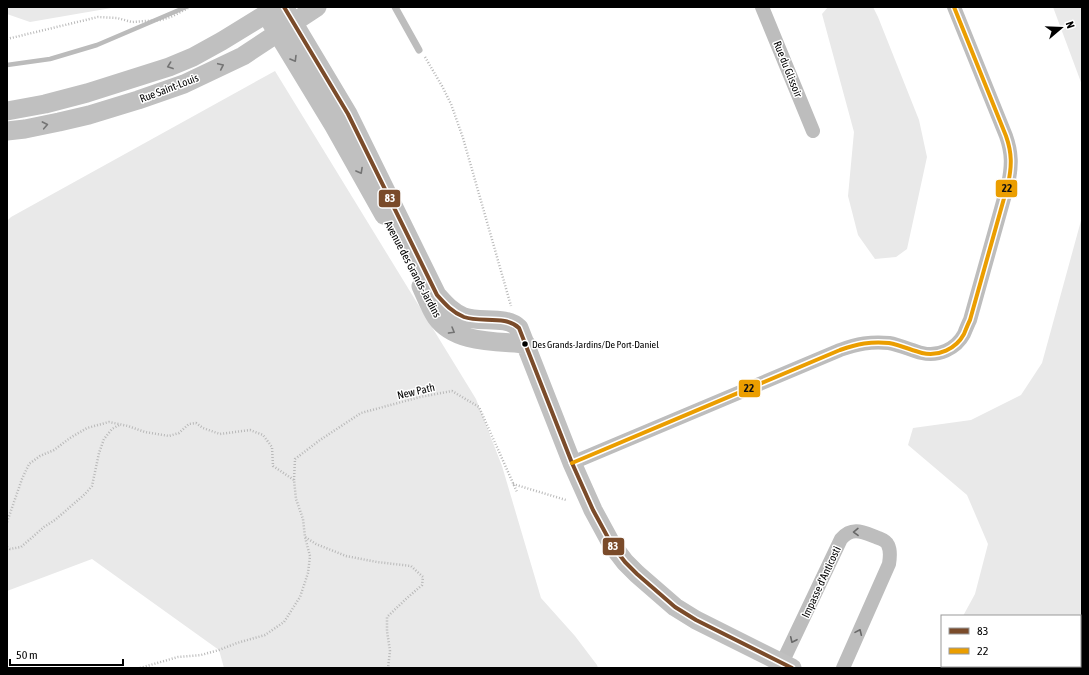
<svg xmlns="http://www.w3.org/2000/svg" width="1089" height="675" font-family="'Asap Condensed',sans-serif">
<rect width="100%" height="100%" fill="#fff"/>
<path fill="#e9e9e9" d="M 7,7 L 117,7 L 30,22 L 7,14 Z
M 828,7 L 873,7 L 878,17 L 919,120 L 927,157 L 907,249 L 896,257 L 875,259 L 858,235 L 848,196 L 854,132 L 822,14 Z
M 1053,7 L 1082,7 L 1082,85 Z
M 275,71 L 476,399 L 502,466 L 541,598 L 575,636 L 597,665 L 598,668 L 224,668 L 219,650 L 92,559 L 7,591 L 7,221 L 11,217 Z
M 1082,217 L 1082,619 L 1080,625 L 1080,616 L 963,616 L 975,594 L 988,544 L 967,495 L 908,445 L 913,428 L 971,420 L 1021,395 L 1042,363 Z
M 955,666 L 1066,666 L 1066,668 L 957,668 Z"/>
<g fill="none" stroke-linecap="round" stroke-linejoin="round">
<path stroke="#bbb" stroke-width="4.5" d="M 7,65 L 50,59 L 97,45 L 186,7"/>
<path stroke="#b8b8b8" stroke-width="2.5" stroke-dasharray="1 2" stroke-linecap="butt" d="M 7,39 L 98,17 L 117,18 L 132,22 L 161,20 L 173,16 L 190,7
M 425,57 L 442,86 L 451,104 L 463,138 L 511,306
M 294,480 L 295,459 L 320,440 L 361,413 L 420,397 L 452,391 L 479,407 L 517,492
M 513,484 L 566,500
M 7,522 L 22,479 L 29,464 L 40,456 L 54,450 L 70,438 L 87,428 L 109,422 L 128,426 L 145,432 L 169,436 L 179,433 L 189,424 L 196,423 L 203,428 L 220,434 L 250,430 L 263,435 L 272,447 L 273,466 L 294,480 L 296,499 L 303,519 L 305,537 L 316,544 L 346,556 L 377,562 L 411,566 L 423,577 L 422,585 L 406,599 L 387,617 L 387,631 L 390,651 L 388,668
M 7,547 L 10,549 L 21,547 L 44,527 L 55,520 L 85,494 L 92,486 L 99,453 L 104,439 L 112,429 L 119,425
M 140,668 L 178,657 L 201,655 L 219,650 L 237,643 L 265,635 L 284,622 L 300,597 L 308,573 L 310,556 L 305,537"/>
<path stroke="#bdbdbd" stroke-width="7" d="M 395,7 L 419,50"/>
<path stroke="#bdbdbd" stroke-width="14" d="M 762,7 L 813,131
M 572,463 L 840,350 C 857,344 871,341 889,343 C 900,345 911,350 922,353 C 938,357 956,349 964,334 C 966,329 968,324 970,320 L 1008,184 C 1012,166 1012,153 1006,136 L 954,7
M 782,663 L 841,539 C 852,526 863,532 876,537 C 880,539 886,540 888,545 C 891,551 890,558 889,564 L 843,668"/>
<path stroke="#c0c0c0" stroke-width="19" d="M 284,7 L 348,114 L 437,295 C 445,304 452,312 464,317 C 480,323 506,315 519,328 L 572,463 L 593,510 L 612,545 L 625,562 L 637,574 L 675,607 L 696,620 L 792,668
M 266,14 L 334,126 L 384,215
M 7,111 L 45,104 L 87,93 L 169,67 L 193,57 L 222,41 L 276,8
M 7,131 L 25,129 L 59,122 L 89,115 L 138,100 L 184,84 L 243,56 L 317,7
M 421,286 C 426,297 430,308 436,317 C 455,344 497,341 526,344"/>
<defs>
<path id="bus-1" d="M 284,7 L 348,114 L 437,295 C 445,304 452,312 464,317 C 480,323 506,315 519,328 L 572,463 L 593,510 L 612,545 L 625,562 L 637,574 L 675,607 L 696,620 L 792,668"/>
<path id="bus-2" d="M 572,463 L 840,350 C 857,344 871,341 889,343 C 900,345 911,350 922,353 C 938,357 956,349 964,334 C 966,329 968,324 970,320 L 1008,184 C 1012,166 1012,153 1006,136 L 954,7"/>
</defs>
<use href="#bus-1" stroke="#fff" stroke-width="7"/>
<use href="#bus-2" stroke="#fff" stroke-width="7"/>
<use href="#bus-1" stroke="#7a4b2a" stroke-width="4"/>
<use href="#bus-2" stroke="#eb9e00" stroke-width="4"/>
</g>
<defs><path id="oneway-chevron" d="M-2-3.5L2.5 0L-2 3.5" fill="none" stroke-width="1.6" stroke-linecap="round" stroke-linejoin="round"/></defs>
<g stroke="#737373">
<use href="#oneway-chevron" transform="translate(294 59) rotate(59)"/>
<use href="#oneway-chevron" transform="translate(170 66) rotate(160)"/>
<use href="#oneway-chevron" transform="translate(221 66) rotate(-25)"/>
<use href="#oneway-chevron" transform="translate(45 125) rotate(-11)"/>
<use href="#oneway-chevron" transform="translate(360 171) rotate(61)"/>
<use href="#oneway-chevron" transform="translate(452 331) rotate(30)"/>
</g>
<g stroke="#686868">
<use href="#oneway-chevron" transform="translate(856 532) rotate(179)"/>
<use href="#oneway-chevron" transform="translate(859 632) rotate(-66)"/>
<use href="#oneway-chevron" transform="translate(793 640) rotate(115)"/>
</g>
<circle fill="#000" stroke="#fff" stroke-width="1.5" cx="525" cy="344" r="3.5"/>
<g text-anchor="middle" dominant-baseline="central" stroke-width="3" stroke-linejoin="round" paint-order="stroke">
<g font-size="10" fill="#000" stroke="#fff" text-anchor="start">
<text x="532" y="344">Des Grands-Jardins/De Port-Daniel</text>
</g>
<g font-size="11" fill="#000" stroke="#fff">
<text transform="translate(788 69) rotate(68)">Rue du Glissoir</text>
<text transform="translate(169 88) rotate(-21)">Rue Saint-Louis</text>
<text transform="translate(413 269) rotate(62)">Avenue des Grands-Jardins</text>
<text transform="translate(416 391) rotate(-13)">New Path</text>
<text transform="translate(821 582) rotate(-65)">Impasse d'Anticosti</text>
</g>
</g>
<g stroke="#fff" stroke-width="1.5">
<rect x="995" y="179" width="23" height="19" rx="4" fill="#eb9e00"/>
<rect x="378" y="189" width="23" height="19" rx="4" fill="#7a4b2a"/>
<rect x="738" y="379" width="23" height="19" rx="4" fill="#eb9e00"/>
<rect x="602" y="537" width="23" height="19" rx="4" fill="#7a4b2a"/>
</g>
<g font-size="11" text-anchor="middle" font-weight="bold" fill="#fff">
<text x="390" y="202">83</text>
<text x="613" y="550">83</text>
</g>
<g font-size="11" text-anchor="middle" font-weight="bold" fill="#111">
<text x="1007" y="192">22</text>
<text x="749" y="392">22</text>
</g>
<rect width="1089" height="675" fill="none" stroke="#000000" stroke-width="16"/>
<rect x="941" y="615" width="140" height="52" fill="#ffffff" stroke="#999999"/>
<rect x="949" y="628" width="20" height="6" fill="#7a4b2a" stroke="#999999"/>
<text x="977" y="635" font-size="12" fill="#000000">83</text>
<rect x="949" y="648" width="20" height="6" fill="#eb9e00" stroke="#999999"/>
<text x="977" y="655" font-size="12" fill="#000000">22</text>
<g transform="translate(1061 28) rotate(71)" stroke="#ffffff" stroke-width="3" paint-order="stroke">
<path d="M0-3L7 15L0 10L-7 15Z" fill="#000000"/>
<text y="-6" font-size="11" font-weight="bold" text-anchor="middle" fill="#000000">N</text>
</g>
<path d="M10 659v6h113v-6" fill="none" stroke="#000000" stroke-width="2"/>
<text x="16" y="659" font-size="12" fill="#000000" stroke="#ffffff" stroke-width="3" paint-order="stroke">50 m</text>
</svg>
